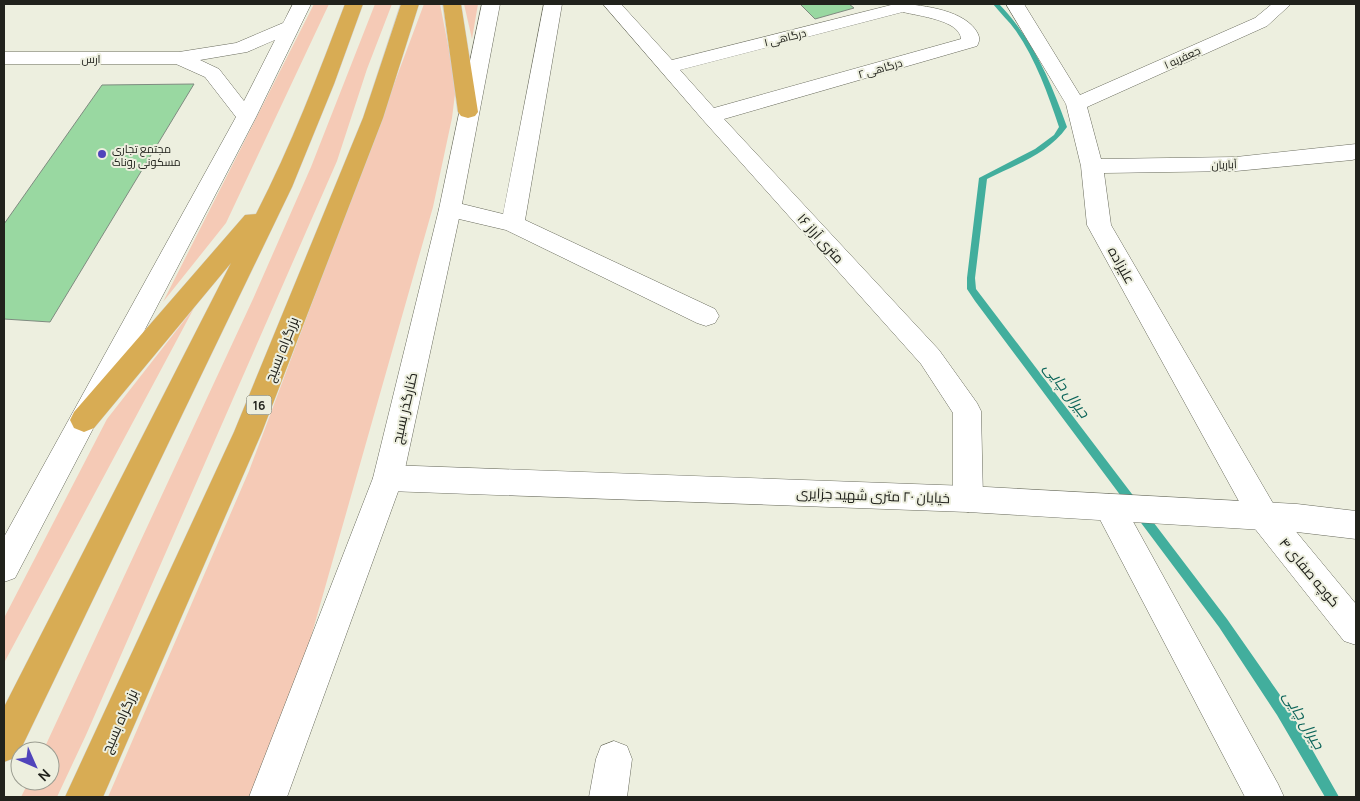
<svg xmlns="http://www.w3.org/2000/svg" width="1360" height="801" font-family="Manrope,Cairo,sans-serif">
<rect width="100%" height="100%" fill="#edefdf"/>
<path fill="#f5cab6" d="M 314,4 L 329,4 L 226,223 L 163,302 Z
M 375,4 L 392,4 L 367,69 L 337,161 L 86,735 L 57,797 L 21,797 L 29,781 L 50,781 L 50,751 L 43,751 L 253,299 L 311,167 Z
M 424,4 L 440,4 L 456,86 L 452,118 L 433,207 L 309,644 L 256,797 L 108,797 L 249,471 Z
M 464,4 L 478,4 L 472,39 Z
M 194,308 L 4,663 L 4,618 L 107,419 Z"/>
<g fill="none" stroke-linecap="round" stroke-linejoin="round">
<path fill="#42ae9d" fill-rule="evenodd" d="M 993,4 L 999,4 C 1033,39 1051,82 1067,127 C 1047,155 1016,164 987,179 L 975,278 L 976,289 L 1227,619 L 1287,705 L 1339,797 L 1325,797 L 1277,715 L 1219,627 L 975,301 L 967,289 L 967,278 L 979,178 L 1035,149 L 1054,135 L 1059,127 C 1048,94 1036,60 1016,31 C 1009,21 1000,13 993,4 Z"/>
</g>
<path fill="#99d8a1" stroke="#7f8b80" d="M 800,4 L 849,4 L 854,8 L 815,19 Z
M 194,84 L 50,322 L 4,319 L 4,224 L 102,85 Z"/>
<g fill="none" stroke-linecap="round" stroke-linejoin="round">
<defs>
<path id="minor" d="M 544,4 L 562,4 L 525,220 L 715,309 L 719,316 L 715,323 L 706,326 L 697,323 L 506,230 L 442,215 L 439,209 L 442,203 L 450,201 L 503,214 Z
M 603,4 L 621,4 L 672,60 L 895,4 C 918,4 960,9 975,29 C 979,35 981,39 977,46 L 724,119 L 939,350 L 977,403 L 981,411 L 983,499 L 979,509 L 968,512 L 957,509 L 953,499 L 953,413 L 921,364 L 703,120 ZM 903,12 C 918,16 960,20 961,39 L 714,108 L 680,70 Z
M 1006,4 L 1024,4 L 1080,95 L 1255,18 L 1272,4 L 1291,4 L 1267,26 L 1087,107 L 1101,159 L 1236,157 L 1356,144 L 1356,159 L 1352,160 L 1236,171 L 1104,173 L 1111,225 L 1274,505 L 1356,604 L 1356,645 L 1344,641 L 1252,525 L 1087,225 L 1081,166 L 1066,104 Z
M 1109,494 L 1120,498 L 1278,784 L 1284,797 L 1245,797 L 1094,508 L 1098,498 Z
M 614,741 L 627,746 L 632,759 L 627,797 L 589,797 L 596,759 L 601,746 Z"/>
<path id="tertiary" d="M 388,465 L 968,486 L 1297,504 L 1356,511 L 1356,539 L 1297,532 L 968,512 L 388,491 L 378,487 L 373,478 L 378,469 Z"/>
<path id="secondary" d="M 293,4 L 311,4 L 256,117 L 15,578 L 4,582 L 4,537 L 236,117 L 205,77 L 176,64 L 4,64 L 4,52 L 179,52 L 236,43 L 283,23 ZM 275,40 L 244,101 L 219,69 L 200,60 L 247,52 Z
M 482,4 L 500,4 L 461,209 L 403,478 L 287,797 L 249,797 L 373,478 L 439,209 Z"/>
<path id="trunk" d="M 345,4 L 363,4 L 334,84 L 292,187 L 17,757 L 4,762 L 4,707 L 231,263 L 94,428 L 84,432 L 74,428 L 70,420 L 74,412 L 245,215 L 256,214 C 291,146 318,75 345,4 Z
M 401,4 L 419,4 L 383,118 L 262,432 L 103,797 L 65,797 L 234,432 L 363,118 Z
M 443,4 L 461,4 L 478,112 L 475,116 L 468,118 L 461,116 L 458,112 Z"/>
</defs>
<use href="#minor" stroke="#696b5d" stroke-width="1"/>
<use href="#tertiary" stroke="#696b5d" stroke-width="1"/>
<use href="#secondary" stroke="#696b5d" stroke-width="1"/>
<use href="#trunk" stroke="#d3d3d2" stroke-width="1"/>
<use href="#minor" fill="#fff" fill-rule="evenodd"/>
<use href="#tertiary" fill="#fff" fill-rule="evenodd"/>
<use href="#secondary" fill="#fff" fill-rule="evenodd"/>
<use href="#trunk" fill="#d8ac54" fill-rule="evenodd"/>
</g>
<circle fill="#5044bb" stroke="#edefdf" stroke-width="2" cx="102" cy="154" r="5"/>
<g text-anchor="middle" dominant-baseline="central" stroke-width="4" stroke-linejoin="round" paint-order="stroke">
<g font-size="11" fill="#21221c" stroke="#edefdf">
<text transform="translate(785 37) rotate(-14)">درگاهی ۱</text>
<text transform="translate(1182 57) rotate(-24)">جعفریه ۱</text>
<text x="91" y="58">ارس</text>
<text transform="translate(880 68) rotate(-16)">درگاهی ۲</text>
<text transform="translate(1224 164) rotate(-2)">آباریان</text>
</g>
<g font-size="11" fill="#21221c" stroke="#edefdf" text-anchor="start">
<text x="112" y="148">مجتمع تجاری<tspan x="112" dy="13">مسکونی روناک</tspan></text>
</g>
<rect fill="#edefdf" stroke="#5e6056" stroke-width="1" x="246.5" y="395.5" width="25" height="19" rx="4"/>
<g font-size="12" font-weight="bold" fill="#21221c">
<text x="259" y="405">16</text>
</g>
<g font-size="14" fill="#21221c" stroke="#edefdf">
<text transform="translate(821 238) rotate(48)">۱۶ متری آراز</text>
<text transform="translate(1122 265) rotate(61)">علیزاده</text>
<text transform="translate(281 349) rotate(-68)">بزرگراه بسیج</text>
<text transform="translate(404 408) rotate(-77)">کنارگذر بسیج</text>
<text transform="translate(873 495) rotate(2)">خیابان ۲۰ متری شهید جزایری</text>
<text transform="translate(1310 572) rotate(50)">کوچه صفای ۴</text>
<text transform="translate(119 721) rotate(-66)">بزرگراه بسیج</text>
</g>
<g font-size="15" font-style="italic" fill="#0b6459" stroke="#edefdf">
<text transform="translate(1067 390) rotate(53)">جیرال چایی</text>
<text transform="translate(1304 720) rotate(59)">جیرال چایی</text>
</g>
</g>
<rect width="1360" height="801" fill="none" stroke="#21221c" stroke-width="10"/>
<g transform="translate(35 766) rotate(135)"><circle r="24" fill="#edefdf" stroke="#9b9d91"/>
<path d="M0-4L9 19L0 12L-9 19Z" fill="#5044bb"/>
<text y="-8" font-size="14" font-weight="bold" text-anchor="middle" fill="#21221c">N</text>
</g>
</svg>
